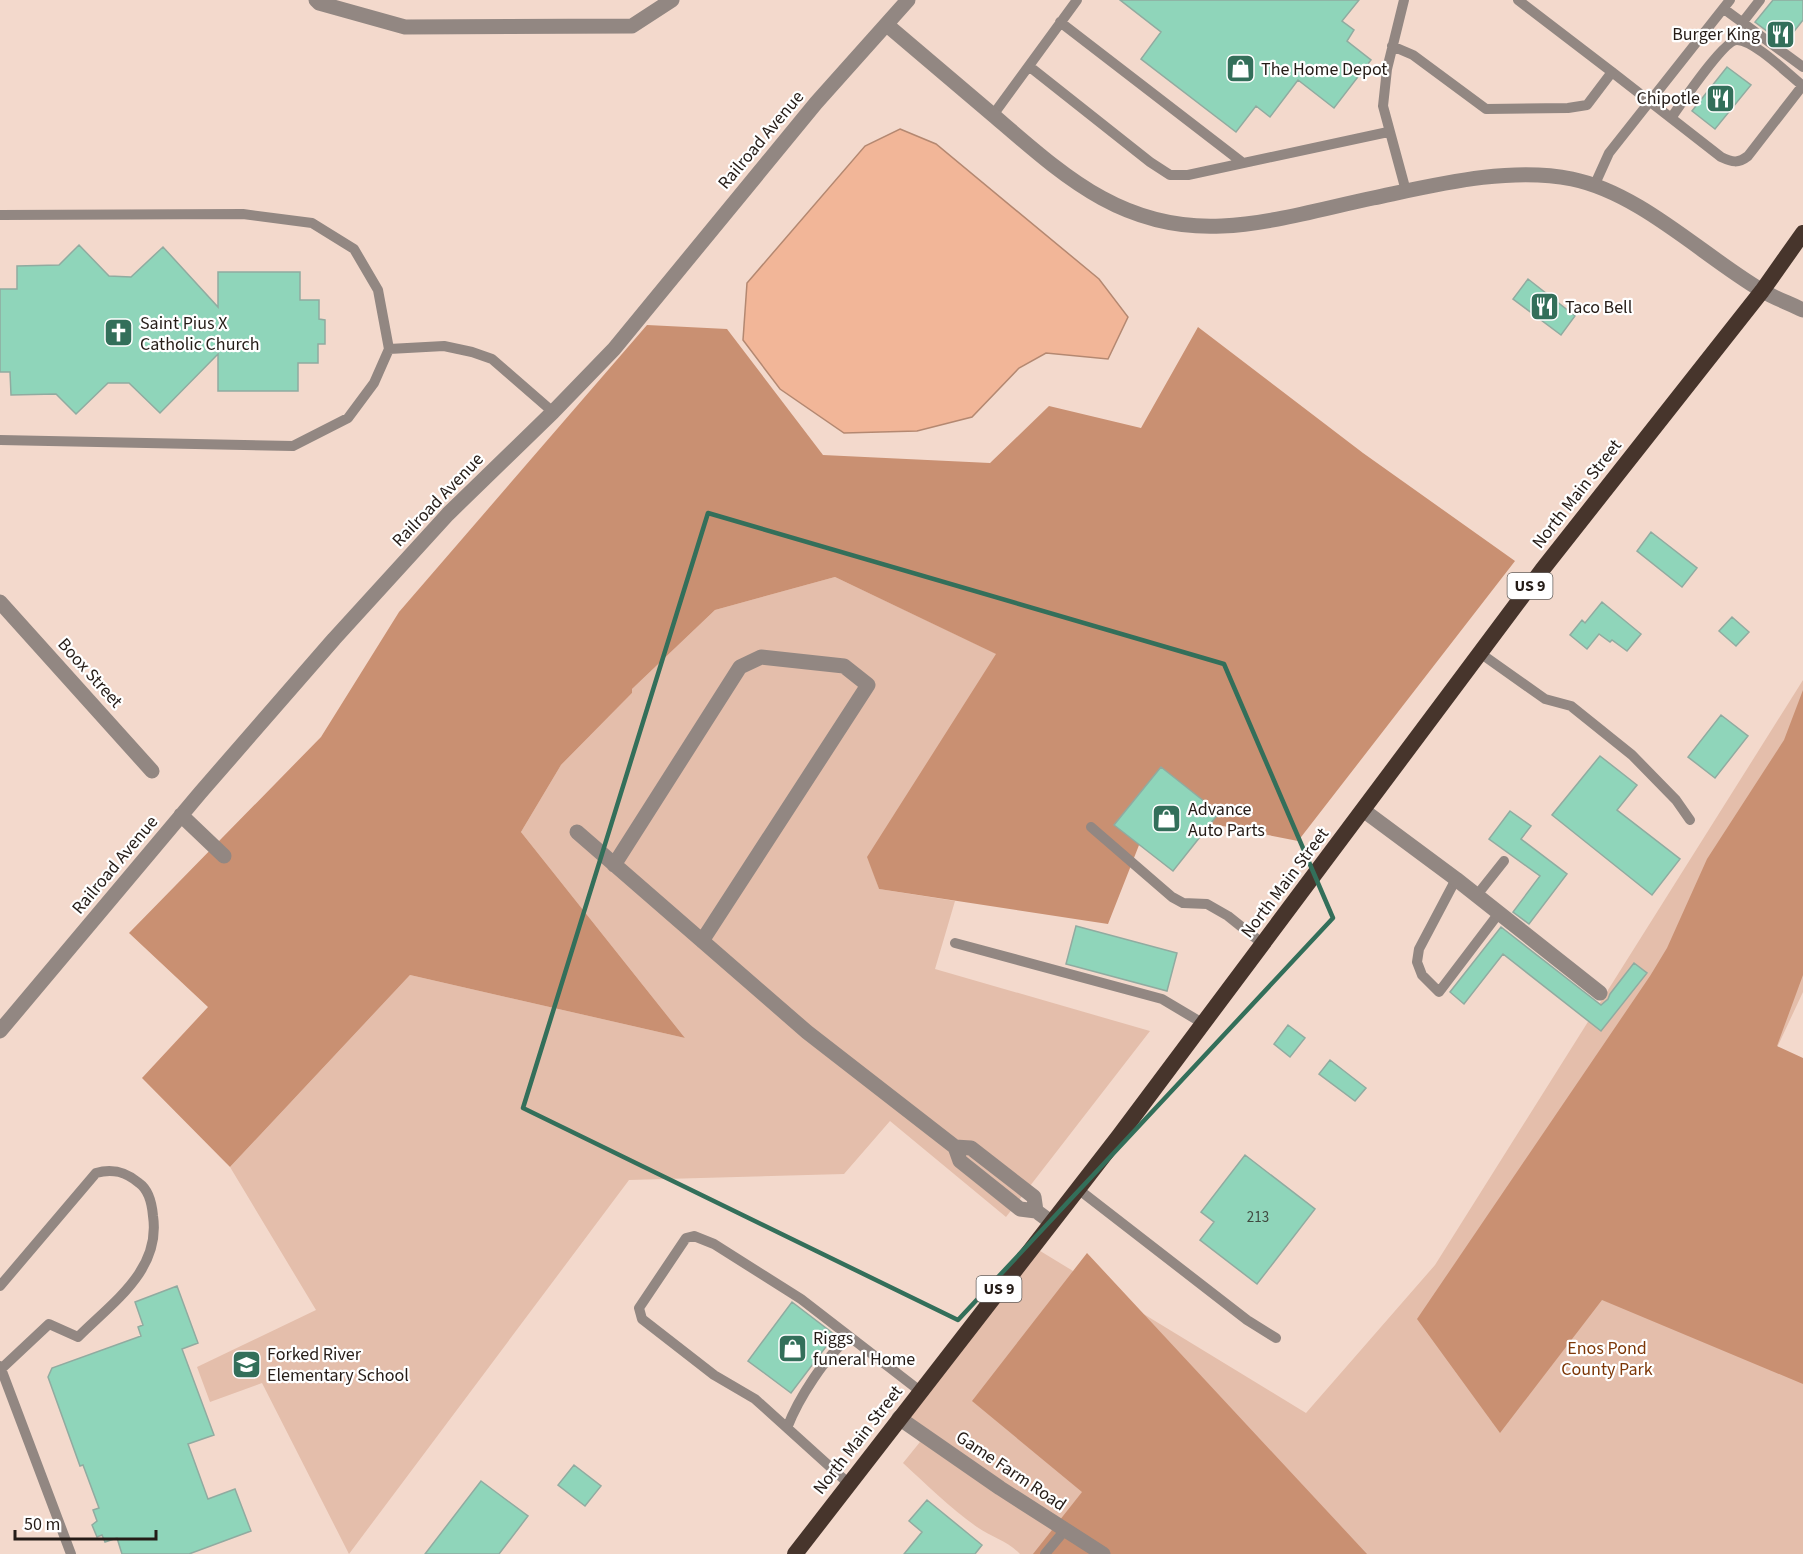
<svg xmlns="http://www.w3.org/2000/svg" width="1803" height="1554" font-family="'Source Sans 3',sans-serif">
<rect width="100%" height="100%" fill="#f3d9cc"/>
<path fill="#e4beab" d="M 835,577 L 997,654 L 868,857 L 879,889 L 955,901 L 935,969 L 1150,1031 L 1006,1217 L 890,1121 L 844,1174 L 629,1180 L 349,1554 L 262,1383 L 210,1402 L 197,1367 L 316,1310 L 230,1167 L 410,975 L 685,1038 L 521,832 L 561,765 L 632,693 L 632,689 L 715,610 Z
M 1803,680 L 1803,992 L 1759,1086 L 1803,1105 L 1803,1554 L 1020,1554 C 1008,1541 991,1537 977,1527 C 950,1508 927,1485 903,1463 L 920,1442 L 899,1419 L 1032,1246 L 1306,1413 L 1435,1265 Z"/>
<path fill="#c99072" d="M 647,325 L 727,329 L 823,455 L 990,463 L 1049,406 L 1141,428 L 1198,327 L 1363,453 L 1515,561 L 1298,841 L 1152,812 L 1108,924 L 879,889 L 867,857 L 996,654 L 835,577 L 715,610 L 632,689 L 632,693 L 561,765 L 521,832 L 685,1038 L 410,975 L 230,1167 L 142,1078 L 208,1007 L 129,933 L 321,737 L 399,612 Z
M 1803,690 L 1803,975 L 1777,1046 L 1803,1058 L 1803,1384 L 1602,1300 L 1500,1433 L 1417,1319 L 1650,976 L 1667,948 L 1707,859 L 1784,740 Z
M 1087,1253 L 1367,1554 L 1033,1554 L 1082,1492 L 972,1401 Z"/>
<path fill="#f2b698" stroke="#b48871" stroke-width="1.5" d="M 900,129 L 936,144 L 1099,279 L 1128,317 L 1108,359 L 1046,353 L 1019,368 L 972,417 L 917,431 L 844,433 L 780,389 L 743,340 L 747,283 L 865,146 Z"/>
<path fill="#8fd5ba" stroke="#90aba0" stroke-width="1.5" d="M 1120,0 L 1359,0 L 1342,21 L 1354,30 L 1347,41 L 1371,60 L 1334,108 L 1298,80 L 1270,117 L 1256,106 L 1236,132 L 1141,59 L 1161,32 Z
M 1773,0 L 1803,0 L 1803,20 L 1784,44 L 1755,22 Z
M 1727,67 L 1751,85 L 1715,129 L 1692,111 Z
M 79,245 L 109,276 L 131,277 L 163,247 L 218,307 L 218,272 L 300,272 L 300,300 L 319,300 L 319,319 L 325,320 L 325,344 L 318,344 L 318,363 L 298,363 L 298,391 L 218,391 L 218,354 L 160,413 L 129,383 L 108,383 L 76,414 L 56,394 L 11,395 L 10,372 L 0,372 L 0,289 L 17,289 L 17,266 L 59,265 Z
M 1528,279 L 1575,316 L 1561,335 L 1513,299 Z
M 1651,532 L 1697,568 L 1682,587 L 1637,551 Z
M 1602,602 L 1641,634 L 1627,651 L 1612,640 L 1610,642 L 1599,634 L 1587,649 L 1570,635 L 1582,620 L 1585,623 Z
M 1732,617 L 1749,632 L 1736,646 L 1719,631 Z
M 1721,715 L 1748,736 L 1715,778 L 1688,757 Z
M 1600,756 L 1637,785 L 1617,810 L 1680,859 L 1652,895 L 1552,815 Z
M 1161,767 L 1219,813 L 1173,871 L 1114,825 Z
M 1510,811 L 1531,826 L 1521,839 L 1567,874 L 1529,924 L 1513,912 L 1540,876 L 1489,839 Z
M 1076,926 L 1177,953 L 1167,991 L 1066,964 Z
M 1501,927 L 1601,1005 L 1608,999 L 1610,994 L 1634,963 L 1647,973 L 1601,1031 L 1503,954 L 1464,1004 L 1450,992 Z
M 1288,1025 L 1305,1038 L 1290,1057 L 1274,1044 Z
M 1330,1060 L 1366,1088 L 1355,1101 L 1319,1074 Z
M 1245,1155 L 1315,1209 L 1257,1284 L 1200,1240 L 1214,1222 L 1201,1212 Z
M 177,1286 L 198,1343 L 182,1349 L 214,1435 L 188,1444 L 208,1499 L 235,1489 L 251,1531 L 189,1554 L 122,1554 L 117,1538 L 105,1542 L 102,1535 L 97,1537 L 92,1525 L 97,1521 L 93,1510 L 99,1508 L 83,1465 L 80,1466 L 48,1377 L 52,1368 L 141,1336 L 138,1327 L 143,1325 L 135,1302 Z
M 792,1302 L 835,1335 L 791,1393 L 748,1361 Z
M 574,1465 L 601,1486 L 585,1506 L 558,1485 Z
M 481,1481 L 528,1516 L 499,1554 L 425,1554 Z
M 927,1500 L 982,1545 L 975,1554 L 904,1554 L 922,1532 L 909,1521 Z"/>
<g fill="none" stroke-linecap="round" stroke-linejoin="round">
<path stroke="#928782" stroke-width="10" d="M 1404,0 L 1387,69 L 1383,106 L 1406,191
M 1724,9 L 1803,67
M 1060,22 L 1243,163
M 1742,23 L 1760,0
M 1392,46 L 1413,55 L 1486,109 L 1568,108 L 1587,105 L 1612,72 L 1518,0
M 1030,67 L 1150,162 L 1170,175 L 1188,175 L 1388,132
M 1612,72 L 1721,157 C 1732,162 1738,164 1748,156 L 1803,85
M 993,115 L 1077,0
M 1671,118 C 1681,104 1724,40 1737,40 C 1754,40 1789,75 1803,86
M 1595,184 L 1609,153 L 1730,0
M 0,215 L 243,214 L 312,223 L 354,249 L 378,290 L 389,349 L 374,383 L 348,418 L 293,446 L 0,440
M 389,349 L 444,346 L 472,352 L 492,359 L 553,412
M 1480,653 L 1545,699 L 1571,706 L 1632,755 L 1676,800 L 1690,820
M 1091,827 L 1172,897 L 1183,903 L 1207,904 L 1228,916 L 1263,944
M 1456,879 L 1419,949 L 1417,962 L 1422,975 L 1439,992 L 1499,913
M 1477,895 L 1504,861
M 955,943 L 1162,999 L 1204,1024
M 1078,1189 L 1247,1320 L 1276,1338
M 0,1286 L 96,1173 C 113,1168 126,1172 139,1183 C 149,1190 152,1204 153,1216 C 161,1270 113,1302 78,1337 L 49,1324 L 1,1369
M 0,1366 L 71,1554
M 787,1428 C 798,1399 826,1355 850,1337
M 848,1483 L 755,1399 L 714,1375 L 642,1319 L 639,1308 L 686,1238 L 694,1236 L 714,1244 L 801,1299 L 920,1391
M 1045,1554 L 1065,1530"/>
<path stroke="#928782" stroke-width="15" d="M 316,0 L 319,3 L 405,27 L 632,26 L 672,0
M 887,25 C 922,55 958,85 993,115 C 1063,175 1122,231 1222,226 C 1270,224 1325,208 1373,198 C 1435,185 1509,166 1572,179 C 1640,193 1702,255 1761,290 C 1774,298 1789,303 1803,310
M 0,602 L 152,771
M 1363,810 L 1456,879 L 1600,993
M 181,815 L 224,856
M 577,832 L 807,1032 L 955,1147
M 614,865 L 740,667 L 761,657 L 844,666 L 868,685 L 702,941
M 0,1031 L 200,793 L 334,639 L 448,514 L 553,412 L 614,349 L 816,103 L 908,0
M 1036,1211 L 1034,1197 L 971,1148 L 955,1147 L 960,1161 L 1020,1209 L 1036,1211 L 1051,1222
M 899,1418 L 1000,1488 L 1103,1554"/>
<path stroke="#47352c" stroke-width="16" d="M 795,1554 L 1119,1136 L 1542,570 L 1762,291 L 1803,233"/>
</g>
<path fill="none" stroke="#336f5a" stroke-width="4.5" stroke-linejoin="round" d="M 708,513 L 1224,664 L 1333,918 L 958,1320 L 523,1108 Z"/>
<defs>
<symbol id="restaurant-square" viewBox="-11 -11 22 22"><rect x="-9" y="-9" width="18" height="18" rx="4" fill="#336f5a" stroke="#fff"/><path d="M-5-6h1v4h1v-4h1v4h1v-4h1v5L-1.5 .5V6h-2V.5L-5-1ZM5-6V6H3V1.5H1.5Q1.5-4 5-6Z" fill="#fff"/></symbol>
<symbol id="shop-square" viewBox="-11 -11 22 22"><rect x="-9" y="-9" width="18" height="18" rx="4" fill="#336f5a" stroke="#fff"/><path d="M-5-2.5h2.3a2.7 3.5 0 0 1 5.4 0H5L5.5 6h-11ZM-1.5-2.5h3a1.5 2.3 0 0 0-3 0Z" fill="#fff"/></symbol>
<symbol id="church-square" viewBox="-11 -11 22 22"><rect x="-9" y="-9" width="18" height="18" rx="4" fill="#336f5a" stroke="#fff"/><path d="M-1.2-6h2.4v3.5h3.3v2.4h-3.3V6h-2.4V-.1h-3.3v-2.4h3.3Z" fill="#fff"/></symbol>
<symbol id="school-square" viewBox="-11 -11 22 22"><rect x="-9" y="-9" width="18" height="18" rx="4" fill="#336f5a" stroke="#fff"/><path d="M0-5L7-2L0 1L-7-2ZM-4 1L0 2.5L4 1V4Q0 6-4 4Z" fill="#fff"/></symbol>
</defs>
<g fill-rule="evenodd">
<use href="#restaurant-square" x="1764" y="18" width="33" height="33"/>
<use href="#shop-square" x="1224" y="52" width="33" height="33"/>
<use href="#restaurant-square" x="1704" y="82" width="33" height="33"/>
<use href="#restaurant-square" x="1528" y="290" width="33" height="33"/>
<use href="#church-square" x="102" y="316" width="33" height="33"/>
<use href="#shop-square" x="1150" y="802" width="33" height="33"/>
<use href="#shop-square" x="776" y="1332" width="33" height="33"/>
<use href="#school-square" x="230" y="1348" width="33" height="33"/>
</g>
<g text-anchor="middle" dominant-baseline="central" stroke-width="4.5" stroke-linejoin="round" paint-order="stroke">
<g font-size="15" fill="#404a40">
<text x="1258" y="1217">213</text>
</g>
<g fill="#fff" stroke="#66605d" stroke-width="1.5">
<rect x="1507.5" y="573" width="45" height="26" rx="4.5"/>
<rect x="976.5" y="1276" width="45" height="26" rx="4.5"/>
</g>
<g font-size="16" font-weight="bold" fill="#251c17">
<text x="1530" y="586">US 9</text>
<text x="999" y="1289">US 9</text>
</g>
<g font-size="18" fill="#251c17" stroke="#fff" text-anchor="start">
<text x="1760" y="34" text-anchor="end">Burger King</text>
<text x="1261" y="69">The Home Depot</text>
<text x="1700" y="98" text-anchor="end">Chipotle</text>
<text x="1565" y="307">Taco Bell</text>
<text x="140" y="323">Saint Pius X<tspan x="140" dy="21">Catholic Church</tspan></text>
<text x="1188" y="809">Advance<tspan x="1188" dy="21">Auto Parts</tspan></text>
<text x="813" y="1338">Riggs<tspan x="813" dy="21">funeral Home</tspan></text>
<text x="267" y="1354">Forked River<tspan x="267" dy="21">Elementary School</tspan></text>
</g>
<g font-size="18" fill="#251c17" stroke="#fff">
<text transform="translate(761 140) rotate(-50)">Railroad Avenue</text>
<text transform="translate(1577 494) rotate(-52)">North Main Street</text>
<text transform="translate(438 500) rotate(-46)">Railroad Avenue</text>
<text transform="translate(90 673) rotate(48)">Boox Street</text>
<text transform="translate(115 865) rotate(-50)">Railroad Avenue</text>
<text transform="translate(1285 883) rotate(-53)">North Main Street</text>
<text transform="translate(858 1440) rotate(-52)">North Main Street</text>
<text transform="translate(1011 1471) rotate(34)">Game Farm Road</text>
</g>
<g font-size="18" fill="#7d3707" stroke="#fff">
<text x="1607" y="1348">Enos Pond<tspan x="1607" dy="21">County Park</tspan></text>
</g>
</g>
<path d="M15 1530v9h141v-9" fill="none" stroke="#251c17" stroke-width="3"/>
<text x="24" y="1530" font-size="18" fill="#251c17" stroke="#ffffff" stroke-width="4.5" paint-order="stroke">50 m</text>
</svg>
